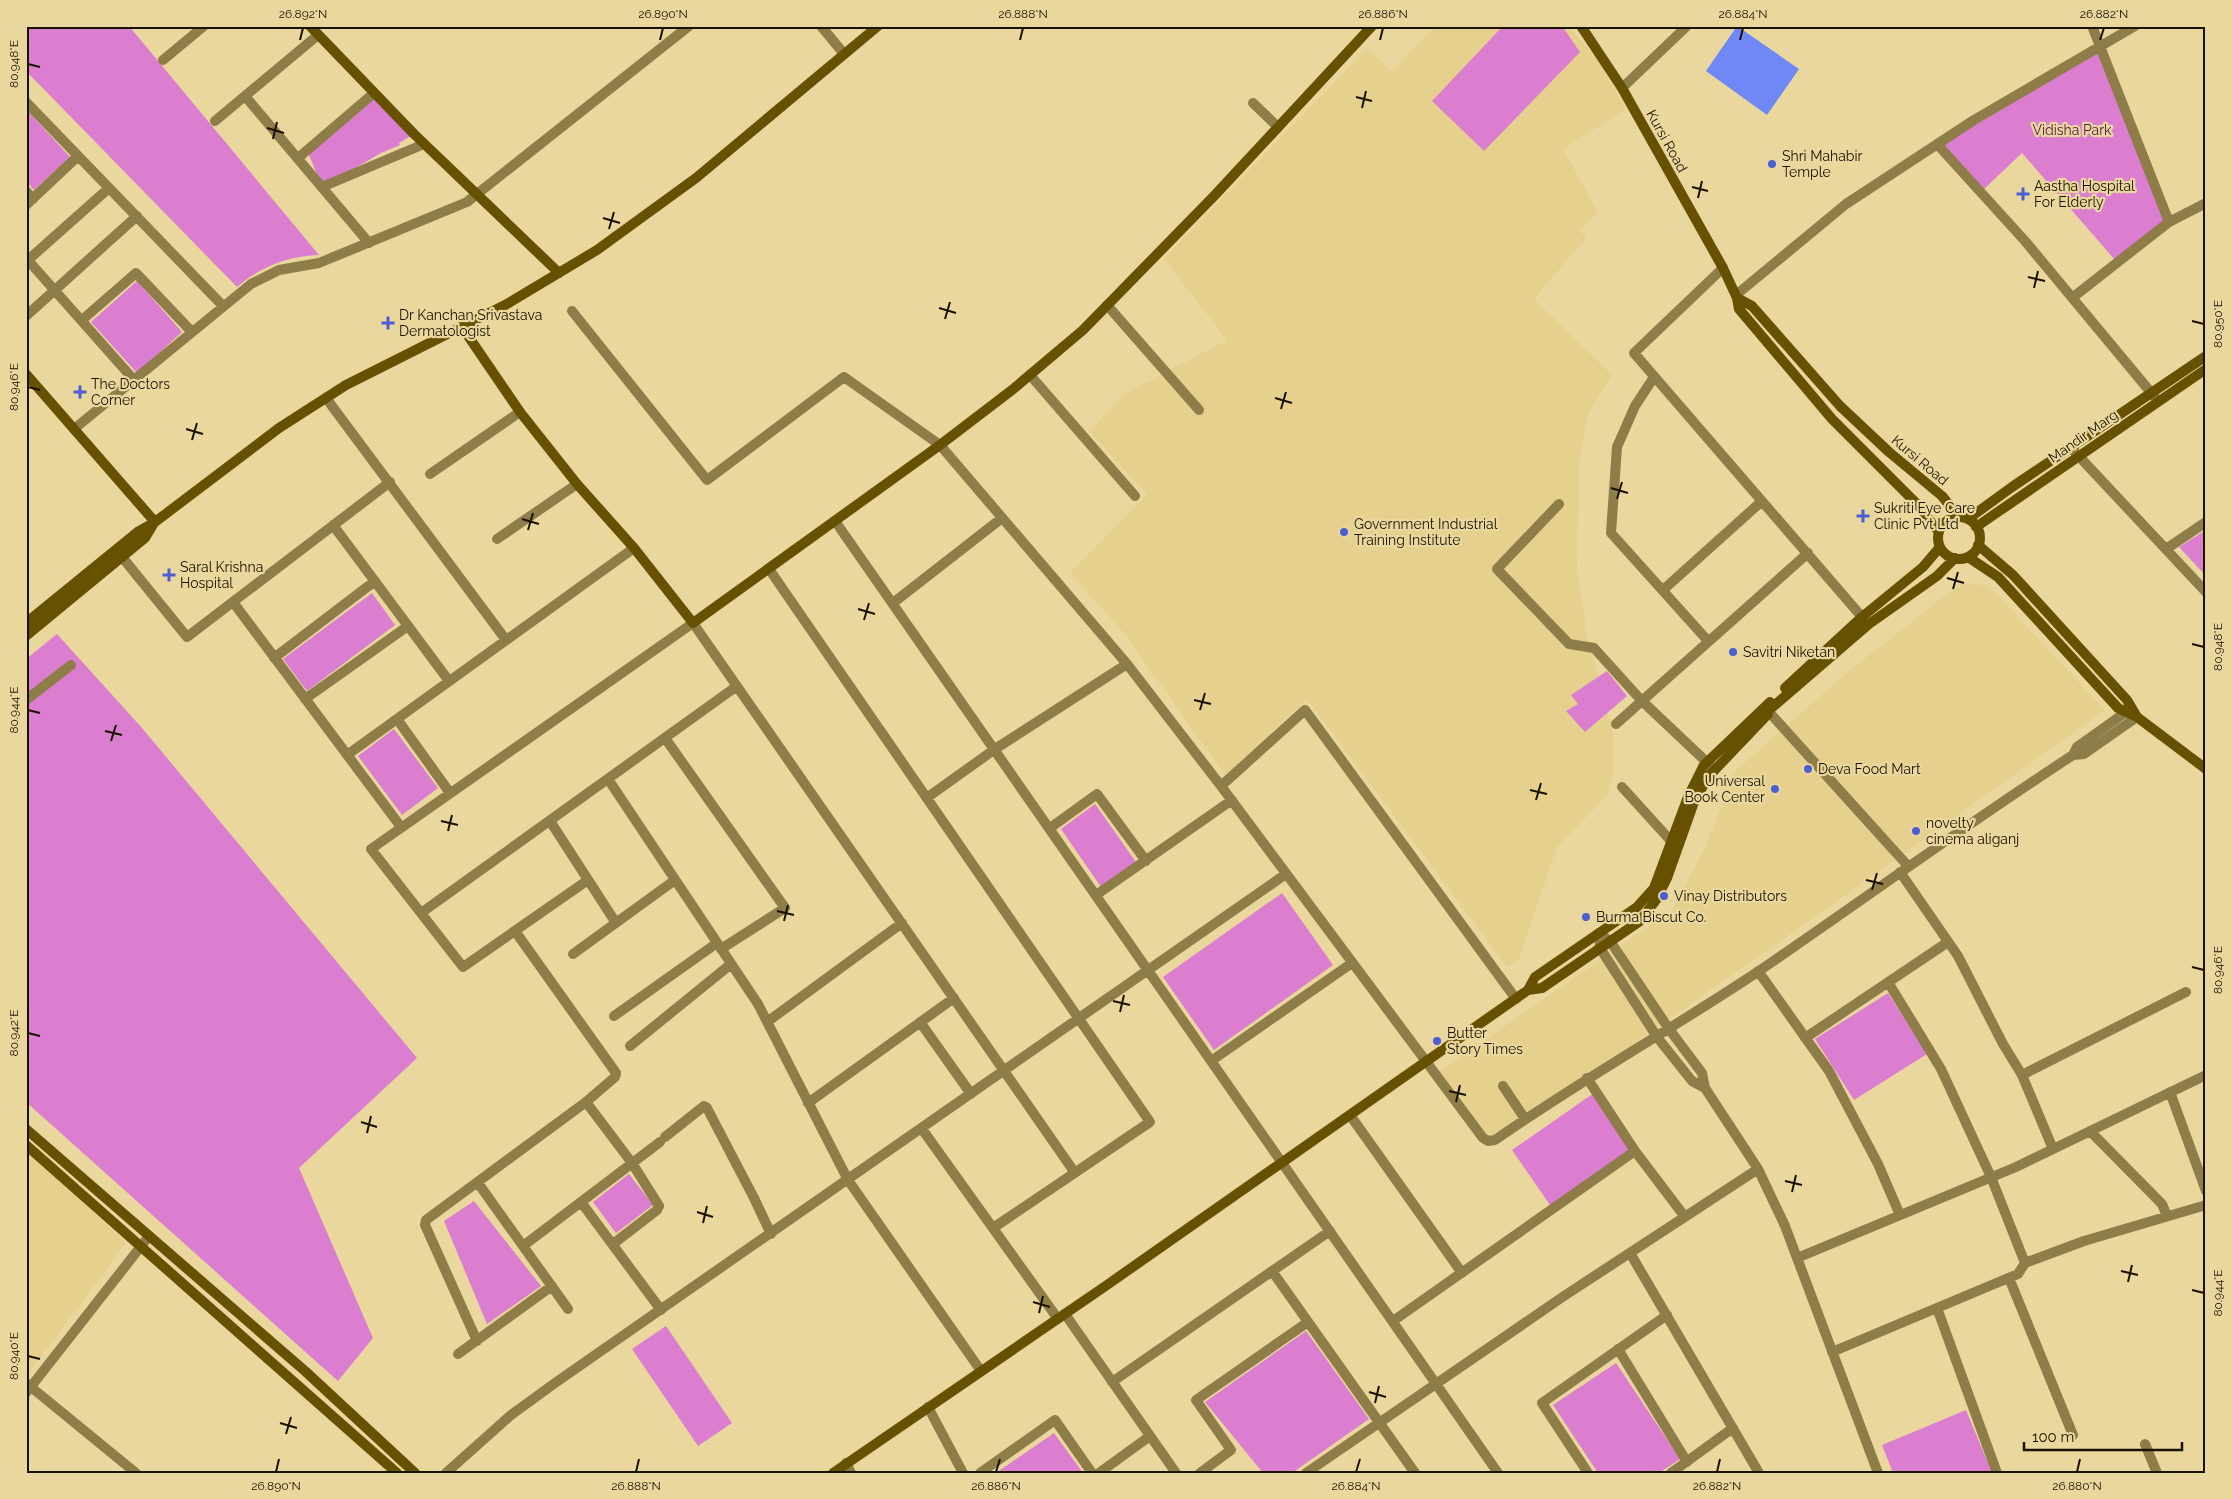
<svg xmlns="http://www.w3.org/2000/svg" width="2232" height="1499" font-family="Raleway,sans-serif">
<rect width="100%" height="100%" fill="#ead79d"/>
<path fill="#e5d08e" d="M 1435,26 L 1569,26 L 1598,61 L 1626,109 L 1563,149 L 1598,212 L 1579,231 L 1587,237 L 1534,299 L 1612,375 L 1587,416 L 1579,465 L 1577,569 L 1587,636 L 1614,737 L 1614,773 L 1608,795 L 1557,847 L 1519,959 L 1507,967 L 1307,699 L 1225,775 L 1124,633 L 1070,573 L 1147,494 L 1089,431 L 1126,393 L 1227,340 L 1164,259 L 1367,48 L 1392,72 Z
M 1960,584 L 1988,585 L 2105,710 L 1812,919 L 1493,1142 L 1439,1072 L 1672,910 L 1706,846 L 1733,773 L 1850,670 Z
M 26,1150 L 126,1243 L 30,1371 L 26,1367 Z"/>
<path fill="#dc7ed0" d="M 26,26 L 129,26 L 319,255 C 287,256 261,267 237,287 L 26,71 Z
M 1503,26 L 1562,26 L 1580,52 L 1484,151 L 1432,101 Z
M 2098,51 L 2166,221 L 2115,260 L 2022,153 L 1983,190 L 1942,145 Z
M 374,93 L 414,134 L 399,143 L 400,145 L 381,153 L 322,187 L 307,150 Z
M 26,109 L 70,157 L 34,190 L 26,181 Z
M 137,281 L 182,332 L 137,373 L 91,322 Z
M 2206,530 L 2206,576 L 2179,547 Z
M 372,593 L 395,625 L 307,691 L 283,659 Z
M 57,634 L 142,728 L 417,1058 L 299,1168 L 373,1338 L 338,1381 L 26,1102 L 26,659 Z
M 1607,671 L 1627,696 L 1585,732 L 1566,711 L 1578,704 L 1571,695 Z
M 394,729 L 438,788 L 402,815 L 358,756 Z
M 1095,804 L 1136,862 L 1101,887 L 1061,829 Z
M 1282,893 L 1333,965 L 1214,1050 L 1163,977 Z
M 1888,993 L 1927,1054 L 1854,1100 L 1815,1039 Z
M 1594,1093 L 1632,1148 L 1550,1205 L 1512,1150 Z
M 629,1174 L 653,1205 L 616,1233 L 593,1202 Z
M 474,1201 L 541,1286 L 487,1324 L 444,1221 Z
M 666,1326 L 732,1423 L 698,1446 L 632,1349 Z
M 1306,1331 L 1369,1419 L 1292,1473 L 1263,1473 L 1205,1402 Z
M 1616,1363 L 1680,1459 L 1659,1473 L 1598,1473 L 1553,1405 Z
M 1966,1410 L 1992,1473 L 1893,1473 L 1882,1445 Z
M 1054,1433 L 1083,1473 L 996,1473 Z"/>
<path fill="#7088f6" d="M 1737,26 L 1799,69 L 1767,115 L 1706,71 Z"/>
<g fill="none" stroke-linecap="round" stroke-linejoin="round">
<path stroke="#8e7d48" stroke-width="10" d="M 821,26 L 844,54
M 2092,26 L 2169,222
M 163,60 L 204,26
M 1622,88 L 1687,26
M 245,96 L 369,243
M 26,102 L 223,306
M 1253,103 L 1278,127
M 215,121 L 318,35
M 1937,144 L 2025,241 L 2158,401
M 298,158 L 374,93
M 322,187 L 424,144
M 26,191 L 33,199
M 26,205 L 78,156
M 26,258 L 134,380
M 28,260 L 109,188
M 1723,268 L 1634,353 L 1862,617
M 1736,295 L 1846,204 L 1974,120 L 2135,26
M 2072,298 L 2169,222 L 2206,203
M 1107,305 L 1199,410
M 572,311 L 707,480 L 844,377 L 940,445 L 1127,664 L 1221,786 L 1483,1138 L 1488,1141 L 1495,1140 C 1581,1080 1672,1029 1759,971 C 1864,899 1967,824 2073,755 L 2084,754 L 2137,717
M 26,316 L 137,216
M 82,320 L 136,273 L 192,332
M 1030,375 L 1135,496
M 1654,377 L 1635,406 L 1617,447 L 1611,533 L 1708,641
M 326,398 L 506,640
M 74,429 L 251,284 L 279,270 L 319,263 L 467,202 L 689,26
M 2073,450 L 2206,592
M 430,474 L 520,412
M 1559,504 L 1497,569 L 1569,644 L 1594,648 L 1641,700 L 1714,769
M 835,521 L 1498,1473
M 333,525 L 449,681
M 497,539 L 577,484
M 2166,549 L 2206,522
M 122,557 L 187,637 L 390,482
M 769,569 L 1150,1122 L 993,1228
M 1663,590 L 1762,501
M 233,602 L 401,827
M 893,603 L 1002,518
M 274,658 L 375,581
M 305,699 L 408,626
M 26,700 L 71,665
M 1768,711 L 1908,866
M 397,719 L 450,793
M 1616,724 L 1808,553
M 665,738 L 785,908 L 721,949
M 347,755 L 634,548
M 2073,755 L 2077,747 L 2126,712
M 608,779 L 758,1004 L 848,1180 L 981,1371
M 1221,786 L 1305,710 L 1516,999
M 1622,787 L 1671,841
M 928,797 L 995,749 L 1127,664
M 550,821 L 616,923
M 1050,828 L 1097,794 L 1146,861
M 1900,872 L 1958,956 L 2003,1044 L 2022,1075 L 2053,1149
M 588,880 L 463,967 L 371,849 L 693,623 L 1075,1173
M 1096,895 L 1232,800
M 421,913 L 737,686
M 1599,933 L 1610,941 L 1669,1029 L 1702,1073 L 1705,1088 L 1758,1169 L 1785,1226 L 1878,1473
M 1599,933 L 1600,948 L 1657,1037 L 1692,1081 L 1705,1088
M 573,954 L 675,880
M 1758,971 L 1829,1071 L 1878,1164 L 1900,1215
M 1888,982 L 1941,1069 L 1991,1177 L 2025,1263
M 614,1016 L 717,943
M 767,1022 L 902,923
M 920,1022 L 971,1094
M 1805,1038 L 1948,942
M 630,1046 L 731,964
M 1211,1061 L 1352,963
M 2022,1075 L 2186,992
M 1587,1078 L 1635,1151 L 1685,1217
M 1503,1086 L 1525,1119
M 2170,1092 L 2206,1191
M 586,1102 L 632,1163 L 659,1206 L 657,1210 L 613,1244
M 808,1103 L 954,998
M 1350,1115 L 1462,1273
M 922,1129 L 1058,1319
M 2090,1131 L 2162,1204 L 2167,1216
M 665,1137 L 704,1106 L 707,1108 L 754,1198 L 771,1234
M 478,1183 L 568,1309
M 581,1202 L 661,1310
M 523,1246 L 660,1142
M 1630,1253 L 1759,1473
M 1797,1258 L 2016,1167 L 2206,1075
M 1272,1271 L 1415,1473
M 2009,1278 L 2073,1435
M 1937,1308 L 1997,1473
M 1065,1314 L 1176,1473
M 1393,1321 L 1635,1151
M 477,1341 L 425,1225 L 426,1220 L 586,1102 L 615,1077 L 616,1073 L 515,931
M 1618,1349 L 1687,1462
M 1832,1352 L 2018,1274 L 2025,1263 L 2084,1241 L 2206,1205
M 458,1354 L 552,1286
M 1112,1382 L 1330,1231
M 26,1383 L 136,1473
M 26,1393 L 149,1236
M 928,1407 L 963,1473
M 2145,1444 L 2157,1473
M 846,1463 L 851,1473
M 446,1473 L 511,1415 L 555,1383 L 1286,874
M 980,1473 L 1055,1420 L 1092,1473
M 1099,1473 L 1150,1436
M 1200,1473 L 1231,1450 L 1196,1400 L 1308,1322
M 1306,1473 L 1564,1296 L 1758,1169
M 1588,1473 L 1542,1403 L 1667,1315
M 1671,1473 L 1733,1428"/>
<path stroke="#665103" stroke-width="10" d="M 310,26 L 414,134 L 559,273
M 1581,26 L 1622,88 L 1723,268 L 1737,298 L 1739,309 L 1832,419 L 1917,504 L 1939,532
M 1737,298 L 1752,306 L 1840,406 L 1889,452 L 1942,496 L 1959,517
M 462,327 L 520,412 L 577,484 L 634,548 L 693,623 L 940,445 L 1012,390 L 1083,330 L 1215,195 L 1372,26
M 26,374 L 155,522
M1938 538a21 21 0 1 1 42 0a21 21 0 1 1-42 0Z
M 1968,519 L 2012,487 L 2206,356
M 1976,527 L 2206,369
M 1978,545 L 2013,575 L 2127,700 L 2137,717
M 1968,557 L 1998,577 L 2118,708 L 2137,717 L 2206,769
M 26,623 L 139,531 L 155,522 L 279,428 L 346,385 L 507,304 L 597,250 L 696,178 L 878,26
M 26,636 L 145,538 L 154,523
M 1785,688 L 1862,617 L 1923,567 L 1940,547
M 1528,990 L 1535,977 L 1637,907 L 1654,888 L 1688,797 L 1704,765 L 1770,702
M 26,1129 L 305,1371 L 415,1473
M 26,1145 L 397,1473
M 833,1473 L 1107,1285 L 1528,990 L 1542,988 L 1640,921 L 1656,900 L 1667,878 L 1694,802 L 1708,777 L 1768,714 L 1768,711 L 1869,624 L 1937,576 L 1955,558"/>
</g>
<path fill="none" stroke="#191200" stroke-width="2" d="M 300,40 L 303,28M 660,40 L 663,28M 1020,40 L 1023,28M 1380,40 L 1383,28M 1740,40 L 1743,28M 2100,40 L 2104,28M 28,64 L 40,67M 1356,97 L 1372,101M 1362,108 L 1366,91M 267,128 L 284,133M 273,139 L 277,122M 1692,187 L 1708,191M 1698,198 L 1702,181M 603,218 L 620,223M 609,229 L 614,212M 2028,277 L 2045,281M 2034,288 L 2038,271M 939,308 L 956,313M 945,319 L 950,302M 2192,321 L 2204,324M 28,387 L 40,390M 1275,398 L 1292,403M 1281,409 L 1286,392M 186,429 L 203,434M 192,440 L 197,423M 1611,488 L 1628,493M 1617,499 L 1622,482M 522,519 L 539,524M 528,530 L 533,513M 1947,578 L 1964,583M 1953,589 L 1958,572M 858,609 L 875,614M 864,620 L 869,603M 2192,644 L 2204,647M 1194,700 L 1211,704M 28,710 L 40,713M 1200,710 L 1205,693M 105,731 L 122,735M 111,741 L 116,725M 1530,790 L 1547,794M 1536,800 L 1541,783M 441,821 L 458,825M 448,831 L 452,815M 1866,880 L 1883,884M 1872,890 L 1877,873M 777,911 L 794,915M 784,921 L 788,905M 2192,967 L 2204,970M 1113,1001 L 1130,1005M 1120,1012 L 1124,995M 28,1033 L 40,1036M 1449,1091 L 1466,1095M 1456,1102 L 1460,1085M 361,1122 L 377,1127M 367,1133 L 371,1116M 1785,1181 L 1802,1185M 1792,1192 L 1796,1175M 697,1212 L 713,1217M 703,1223 L 707,1206M 2121,1271 L 2138,1275M 2128,1282 L 2132,1265M 2192,1290 L 2204,1293M 1033,1302 L 1050,1307M 1039,1313 L 1043,1296M 28,1356 L 40,1359M 1369,1392 L 1386,1397M 1375,1403 L 1379,1386M 280,1423 L 297,1428M 286,1434 L 291,1417M 276,1472 L 279,1459M 636,1472 L 639,1459M 996,1472 L 1000,1459M 1356,1472 L 1360,1459M 1717,1472 L 1720,1459M 2077,1472 L 2080,1459"/>
<g fill="#4b5fd3" stroke="#ead79d" stroke-width="2">
<circle cx="1772" cy="164" r="5"/>
<path d="M2020.5 186.5h5v5h5v5h-5v5h-5v-5h-5v-5h5z"/>
<path d="M385.5 315.5h5v5h5v5h-5v5h-5v-5h-5v-5h5z"/>
<path d="M77.5 384.5h5v5h5v5h-5v5h-5v-5h-5v-5h5z"/>
<path d="M1860.5 508.5h5v5h5v5h-5v5h-5v-5h-5v-5h5z"/>
<circle cx="1344" cy="532" r="5"/>
<path d="M166.5 567.5h5v5h5v5h-5v5h-5v-5h-5v-5h5z"/>
<circle cx="1733" cy="652" r="5"/>
<circle cx="1808" cy="769" r="5"/>
<circle cx="1775" cy="789" r="5"/>
<circle cx="1916" cy="831" r="5"/>
<circle cx="1664" cy="896" r="5"/>
<circle cx="1586" cy="917" r="5"/>
<circle cx="1437" cy="1041" r="5"/>
</g>
<g text-anchor="middle" dominant-baseline="central" stroke-width="4.5" stroke-linejoin="round" paint-order="stroke">
<g font-size="14" fill="#53154d" stroke="#ead79d">
<text x="2072" y="130">Vidisha Park</text>
</g>
<g font-size="14" fill="#191200" stroke="#ead79d">
<text transform="translate(1667 141) rotate(61)">Kursi Road</text>
<text transform="translate(2083 436) rotate(-35)">Mandir Marg</text>
<text transform="translate(1920 460) rotate(40)">Kursi Road</text>
</g>
<g font-size="14" fill="#191200" stroke="#ead79d" text-anchor="start">
<text x="1782" y="156">Shri Mahabir<tspan x="1782" dy="16">Temple</tspan></text>
<text x="2034" y="186">Aastha Hospital<tspan x="2034" dy="16">For Elderly</tspan></text>
<text x="399" y="315">Dr Kanchan Srivastava<tspan x="399" dy="16">Dermatologist</tspan></text>
<text x="91" y="384">The Doctors<tspan x="91" dy="16">Corner</tspan></text>
<text x="1874" y="508">Sukriti Eye Care<tspan x="1874" dy="16">Clinic Pvt Ltd</tspan></text>
<text x="1354" y="524">Government Industrial<tspan x="1354" dy="16">Training Institute</tspan></text>
<text x="180" y="567">Saral Krishna<tspan x="180" dy="16">Hospital</tspan></text>
<text x="1743" y="652">Savitri Niketan</text>
<text x="1818" y="769">Deva Food Mart</text>
<text x="1765" y="781" text-anchor="end">Universal<tspan x="1765" dy="16">Book Center</tspan></text>
<text x="1926" y="823">novelty<tspan x="1926" dy="16">cinema aliganj</tspan></text>
<text x="1674" y="896">Vinay Distributors</text>
<text x="1596" y="917">Burma Biscut Co.</text>
<text x="1447" y="1033">Butter<tspan x="1447" dy="16">Story Times</tspan></text>
</g>
</g>
<rect width="2232" height="1499" fill="none" stroke="#ead79d" stroke-width="55"/>
<path d="M2024 1442v8h158v-8" fill="none" stroke="#191200" stroke-width="2.5"/>
<text x="2032" y="1442" font-size="15" fill="#191200" stroke="#ead79d" stroke-width="4" paint-order="stroke">100 m</text>
<rect x="28" y="28" width="2176" height="1444" fill="none" stroke="#191200" stroke-width="2"/>
<g font-size="12" text-anchor="middle" fill="#191200">
<text x="303" y="18">26.892°N</text>
<text x="663" y="18">26.890°N</text>
<text x="1023" y="18">26.888°N</text>
<text x="1383" y="18">26.886°N</text>
<text x="1743" y="18">26.884°N</text>
<text x="2104" y="18">26.882°N</text>
<text transform="translate(14 64) rotate(-90)" y="4">80.948°E</text>
<text transform="translate(2218 324) rotate(-90)" y="4">80.950°E</text>
<text transform="translate(14 387) rotate(-90)" y="4">80.946°E</text>
<text transform="translate(2218 647) rotate(-90)" y="4">80.948°E</text>
<text transform="translate(14 710) rotate(-90)" y="4">80.944°E</text>
<text transform="translate(2218 970) rotate(-90)" y="4">80.946°E</text>
<text transform="translate(14 1033) rotate(-90)" y="4">80.942°E</text>
<text transform="translate(2218 1293) rotate(-90)" y="4">80.944°E</text>
<text transform="translate(14 1356) rotate(-90)" y="4">80.940°E</text>
<text x="276" y="1490">26.890°N</text>
<text x="636" y="1490">26.888°N</text>
<text x="996" y="1490">26.886°N</text>
<text x="1356" y="1490">26.884°N</text>
<text x="1717" y="1490">26.882°N</text>
<text x="2077" y="1490">26.880°N</text>
</g>
</svg>
